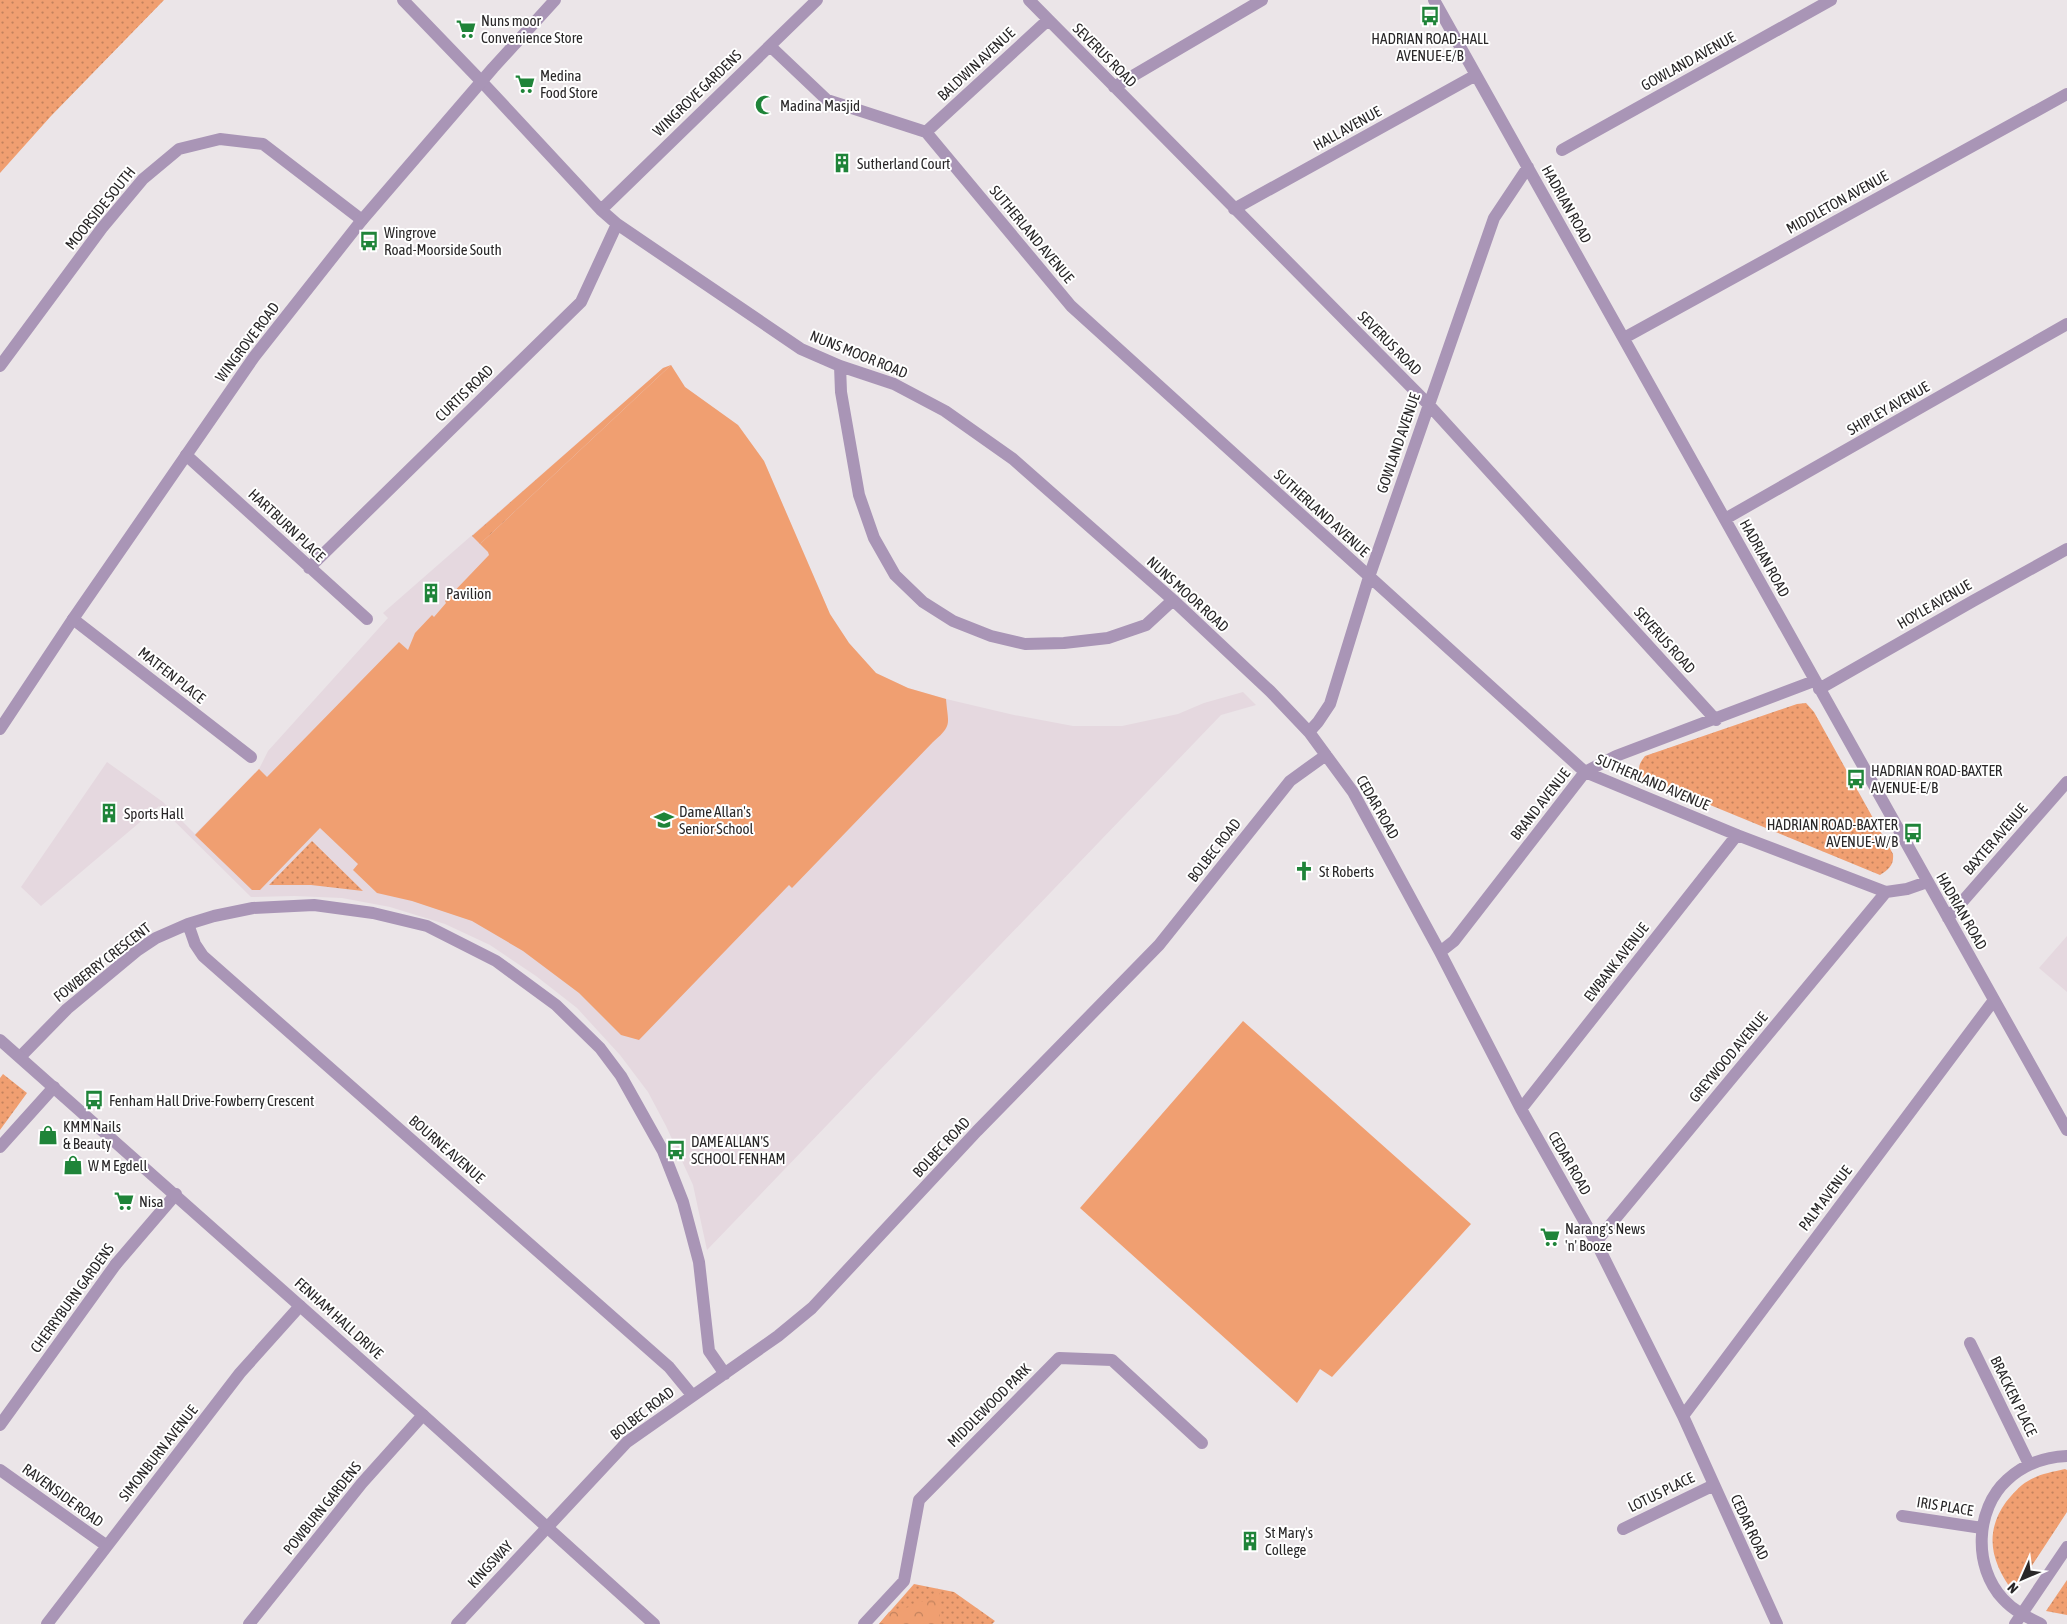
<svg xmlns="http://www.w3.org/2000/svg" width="2067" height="1624" font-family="'Asap Condensed',sans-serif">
<defs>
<pattern id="grass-dots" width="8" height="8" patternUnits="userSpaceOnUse" patternTransform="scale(1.25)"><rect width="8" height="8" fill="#f09f71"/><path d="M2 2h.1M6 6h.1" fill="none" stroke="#c2825d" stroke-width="1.8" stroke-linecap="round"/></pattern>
<pattern id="forest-crowns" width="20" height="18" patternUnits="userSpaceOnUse" patternTransform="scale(1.25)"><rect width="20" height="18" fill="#f09f71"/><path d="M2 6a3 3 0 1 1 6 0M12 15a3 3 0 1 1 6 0" fill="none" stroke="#c2825d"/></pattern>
</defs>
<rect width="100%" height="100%" fill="#ebe5e8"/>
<path fill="#e5d8df" d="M 671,365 L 685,387 L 738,425 L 764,461 L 830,614 L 849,643 L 876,673 L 908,688 L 946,699 L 1014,715 L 1073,726 L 1122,726 L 1178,714 L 1204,703 L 1243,692 L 1256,705 L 1221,715 L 707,1250 L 693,1185 L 666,1126 L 648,1092 L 620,1055 L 577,1008 L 536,976 L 490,945 L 445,924 L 390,907 L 342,898 L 294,896 L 251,897 L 159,806 L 41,906 L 21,887 L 107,762 L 163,802 L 195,834 L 259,769 L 268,751 L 388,618 L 383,613 L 663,368 Z
M 2067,936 L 2067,992 L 2039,968 Z"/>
<path fill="url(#grass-dots)" d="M 0,0 L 164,0 L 51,116 L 0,173 Z
M 1806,703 L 1814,712 L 1893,854 C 1894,865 1889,869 1880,875 L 1642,777 C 1637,768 1639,764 1645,756 L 1797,704 Z
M 312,841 L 363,891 L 311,885 L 269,885 Z
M 3,1074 L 27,1093 L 0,1130 L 0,1078 Z
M 2065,1469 L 2067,1470 L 2067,1512 L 2014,1593 C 1992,1564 1983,1534 2006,1502 C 2012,1495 2020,1485 2028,1481 C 2039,1474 2052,1472 2065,1469 Z
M 2067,1580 L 2067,1615 L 2046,1611 Z
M 914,1584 L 954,1592 L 995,1621 L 992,1624 L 879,1624 Z"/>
<path fill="url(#forest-crowns)" d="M 671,365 L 480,544 L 472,536 L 663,368 Z
M 940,1593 L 940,1624 L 879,1624 L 889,1612 L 913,1606 Z"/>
<path fill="#f09f71" d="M 671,365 L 685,387 L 738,425 L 764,461 L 830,614 L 849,643 L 876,673 L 908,688 L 946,699 C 948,724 953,725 933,742 L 792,888 L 789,885 L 639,1040 L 621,1035 L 579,993 L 523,951 L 472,921 L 412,901 L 377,893 L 353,870 L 358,864 L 320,828 L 260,890 L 252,890 L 195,835 L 259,769 L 267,777 L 399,642 L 408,650 L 415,633 L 432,615 L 434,617 L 446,603 L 445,601 L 489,555 L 488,552 L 480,544 Z
M 1243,1021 L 1471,1224 L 1332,1377 L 1320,1369 L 1297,1403 L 1080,1208 Z"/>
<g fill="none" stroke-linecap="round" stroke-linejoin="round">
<path stroke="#a995b6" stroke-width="12" d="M 0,1425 L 116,1264"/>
<path stroke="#a995b6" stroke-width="12" d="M 1029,0 L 1429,405 L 1716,720
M 1434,0 L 2067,1130
M 770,46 L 827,100 L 926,132 L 1071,306 L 1585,772 L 1737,835 L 1886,892 L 1907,889 L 1927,882
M 481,81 L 601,210 L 617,224 L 801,349 L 840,366 L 894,384 L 945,411 L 1013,459 L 1173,600 L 1270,691 L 1309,732 L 1353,792 L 1440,952 L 1521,1109 L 1596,1242 L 1683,1416 L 1777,1624
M 1114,87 L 1262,0
M 926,132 L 1048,20
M 1562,150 L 1831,0
M 1234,209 L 1476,75
M 601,210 L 817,0
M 1624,338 L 2067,94
M 0,366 L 102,228 L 143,179 L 179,149 L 220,139 L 263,144 L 362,220
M 840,366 L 841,392 L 859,495 L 874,538 L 895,575 L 923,602 L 953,621 L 991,636 L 1025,644 L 1064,643 L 1108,638 L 1146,625 L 1173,600
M 186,455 L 367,619
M 1725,519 L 2067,324
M 309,568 L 581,302 L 617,224
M 73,619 L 251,757
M 1819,689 L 1973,601 L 2067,549
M 1309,732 L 1318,722 L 1330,704 L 1369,577 L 1494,218 L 1528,167
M 1948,918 L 2067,782
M 188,924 L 195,944 L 203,956 L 669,1367 L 692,1395
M 1440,952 L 1454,941 L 1585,772 L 1616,756 L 1814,681
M 20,1057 L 67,1009 L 138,950 L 156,938 L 188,924 L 214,916 L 253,908 L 314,905 L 373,913 L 427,926 L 496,961 L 556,1005 L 600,1048 L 621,1076 L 663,1151 L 683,1202 L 699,1262 L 709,1351 L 725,1374
M 1521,1109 L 1737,835
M 0,1147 L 54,1087
M 1596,1242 L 1886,892
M 116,1264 L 176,1194
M 1970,1343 L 2029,1464
M 1683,1416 L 1994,1000
M 0,1470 L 107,1546
M 1902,1516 L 1982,1528
M 1623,1529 L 1714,1485
M 47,1624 L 240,1373 L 300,1306
M 249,1624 L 362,1483 L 423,1415
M 457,1624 L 627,1442 L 778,1336 L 812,1308 L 977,1131 L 1159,945 L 1290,781 L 1326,755
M 864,1624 L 904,1581 L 919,1500 L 1059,1358 L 1112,1360 L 1202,1443
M 2015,1624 L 2067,1547
M 2041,1624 C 2027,1617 2014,1611 2003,1599 C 1973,1567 1975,1509 2007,1480 C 2024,1464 2045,1457 2067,1456"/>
<path stroke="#a995b6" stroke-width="12" d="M 403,0 L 481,81
M 0,729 L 73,619 L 254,357 L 362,220 L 493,68 L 555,0
M 0,1040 L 423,1415 L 654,1624"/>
</g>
<defs>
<symbol id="bus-bare" viewBox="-9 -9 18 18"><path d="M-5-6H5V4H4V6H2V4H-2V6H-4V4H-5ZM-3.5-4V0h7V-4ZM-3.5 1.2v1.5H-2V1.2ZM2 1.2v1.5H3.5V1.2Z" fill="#1f8439" stroke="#fff" stroke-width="2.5" paint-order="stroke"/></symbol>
<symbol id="supermarket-bare" viewBox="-9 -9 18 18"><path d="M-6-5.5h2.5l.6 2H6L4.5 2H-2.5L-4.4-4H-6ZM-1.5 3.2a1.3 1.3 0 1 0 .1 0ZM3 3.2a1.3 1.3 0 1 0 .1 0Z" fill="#1f8439" stroke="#fff" stroke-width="2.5" paint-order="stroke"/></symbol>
<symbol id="mosque-bare" viewBox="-9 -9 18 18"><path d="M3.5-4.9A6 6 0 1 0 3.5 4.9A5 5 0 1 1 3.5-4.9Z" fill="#1f8439" stroke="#fff" stroke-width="2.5" paint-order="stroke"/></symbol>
<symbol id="building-bare" viewBox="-9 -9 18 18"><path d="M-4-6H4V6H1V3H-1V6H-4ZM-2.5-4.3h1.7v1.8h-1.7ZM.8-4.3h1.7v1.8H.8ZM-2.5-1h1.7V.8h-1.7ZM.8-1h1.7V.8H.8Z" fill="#1f8439" stroke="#fff" stroke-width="2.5" paint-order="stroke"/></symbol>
<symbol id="school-bare" viewBox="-9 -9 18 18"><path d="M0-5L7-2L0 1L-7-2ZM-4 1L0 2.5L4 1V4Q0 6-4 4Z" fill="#1f8439" stroke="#fff" stroke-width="2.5" paint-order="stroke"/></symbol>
<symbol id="church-bare" viewBox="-9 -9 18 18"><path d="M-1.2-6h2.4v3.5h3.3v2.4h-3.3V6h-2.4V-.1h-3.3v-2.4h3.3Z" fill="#1f8439" stroke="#fff" stroke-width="2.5" paint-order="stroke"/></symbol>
<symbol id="shop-bare" viewBox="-9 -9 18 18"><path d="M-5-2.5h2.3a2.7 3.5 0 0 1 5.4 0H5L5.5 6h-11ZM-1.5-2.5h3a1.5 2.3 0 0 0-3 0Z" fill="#1f8439" stroke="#fff" stroke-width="2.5" paint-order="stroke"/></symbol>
</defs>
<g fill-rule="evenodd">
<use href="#bus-bare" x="1416" y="2" width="28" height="28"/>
<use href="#supermarket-bare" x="452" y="15" width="28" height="28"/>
<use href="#supermarket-bare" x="511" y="70" width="28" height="28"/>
<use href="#mosque-bare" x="751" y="91" width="28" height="28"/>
<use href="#building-bare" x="828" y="149" width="28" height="28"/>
<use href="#bus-bare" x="355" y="227" width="28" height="28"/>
<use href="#building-bare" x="417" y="579" width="28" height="28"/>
<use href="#bus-bare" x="1842" y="765" width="28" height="28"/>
<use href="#building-bare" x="95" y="799" width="28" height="28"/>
<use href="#school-bare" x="650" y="806" width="28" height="28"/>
<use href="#bus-bare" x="1899" y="819" width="28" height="28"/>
<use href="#church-bare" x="1290" y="857" width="28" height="28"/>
<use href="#bus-bare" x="80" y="1086" width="28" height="28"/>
<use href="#shop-bare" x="34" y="1121" width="28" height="28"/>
<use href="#bus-bare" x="662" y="1136" width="28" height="28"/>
<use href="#shop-bare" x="59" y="1151" width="28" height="28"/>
<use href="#supermarket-bare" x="110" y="1187" width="28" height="28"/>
<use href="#supermarket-bare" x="1536" y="1223" width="28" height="28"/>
<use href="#building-bare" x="1236" y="1527" width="28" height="28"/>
</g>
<g text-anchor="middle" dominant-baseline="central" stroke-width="4" stroke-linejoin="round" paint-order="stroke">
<g font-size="15" fill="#292728" stroke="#fff" text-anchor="start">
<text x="481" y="20">Nuns moor<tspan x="481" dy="17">Convenience Store</tspan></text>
<text x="1430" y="38" text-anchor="middle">HADRIAN ROAD-HALL<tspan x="1430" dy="17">AVENUE-E/B</tspan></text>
<text x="540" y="75">Medina<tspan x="540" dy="17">Food Store</tspan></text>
<text x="780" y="105">Madina Masjid</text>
<text x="857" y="163">Sutherland Court</text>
<text x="384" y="232">Wingrove<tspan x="384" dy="17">Road-Moorside South</tspan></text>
<text x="446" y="593">Pavilion</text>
<text x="1871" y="770">HADRIAN ROAD-BAXTER<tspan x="1871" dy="17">AVENUE-E/B</tspan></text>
<text x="679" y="811">Dame Allan's<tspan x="679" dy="17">Senior School</tspan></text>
<text x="124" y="813">Sports Hall</text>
<text x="1898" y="824" text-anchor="end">HADRIAN ROAD-BAXTER<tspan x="1898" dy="17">AVENUE-W/B</tspan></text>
<text x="1319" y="871">St Roberts</text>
<text x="109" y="1100">Fenham Hall Drive-Fowberry Crescent</text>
<text x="63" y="1126">KMM Nails<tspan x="63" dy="17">&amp; Beauty</tspan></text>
<text x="691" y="1141">DAME ALLAN'S<tspan x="691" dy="17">SCHOOL FENHAM</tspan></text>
<text x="88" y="1165">W M Egdell</text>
<text x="139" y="1201">Nisa</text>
<text x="1565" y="1228">Narang's News<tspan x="1565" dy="17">'n' Booze</tspan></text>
<text x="1265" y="1532">St Mary's<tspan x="1265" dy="17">College</tspan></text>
</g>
<g font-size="15" fill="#292728" stroke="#fff">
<text transform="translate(1105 55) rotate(45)">SEVERUS ROAD</text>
<text transform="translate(1688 61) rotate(-29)">GOWLAND AVENUE</text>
<text transform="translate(976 64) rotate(-43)">BALDWIN AVENUE</text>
<text transform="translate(697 93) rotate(-44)">WINGROVE GARDENS</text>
<text transform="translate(1347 128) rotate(-29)">HALL AVENUE</text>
<text transform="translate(1837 202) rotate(-29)">MIDDLETON AVENUE</text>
<text transform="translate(1567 204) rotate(61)">HADRIAN ROAD</text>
<text transform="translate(100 208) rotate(-51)">MOORSIDE SOUTH</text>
<text transform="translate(1032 234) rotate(50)">SUTHERLAND AVENUE</text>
<text transform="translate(247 342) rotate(-53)">WINGROVE ROAD</text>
<text transform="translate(1390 343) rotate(45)">SEVERUS ROAD</text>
<text transform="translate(859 354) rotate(22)">NUNS MOOR ROAD</text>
<text transform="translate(464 393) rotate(-44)">CURTIS ROAD</text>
<text transform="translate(1888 408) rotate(-30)">SHIPLEY AVENUE</text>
<text transform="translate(1398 443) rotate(-71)">GOWLAND AVENUE</text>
<text transform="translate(1322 513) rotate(42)">SUTHERLAND AVENUE</text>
<text transform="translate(287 525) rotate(43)">HARTBURN PLACE</text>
<text transform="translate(1765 558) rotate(61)">HADRIAN ROAD</text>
<text transform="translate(1188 594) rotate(42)">NUNS MOOR ROAD</text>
<text transform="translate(1934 604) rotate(-30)">HOYLE AVENUE</text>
<text transform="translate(1665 640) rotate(48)">SEVERUS ROAD</text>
<text transform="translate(172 675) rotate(38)">MATFEN PLACE</text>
<text transform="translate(1653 782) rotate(23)">SUTHERLAND AVENUE</text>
<text transform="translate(1540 804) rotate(-52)">BRAND AVENUE</text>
<text transform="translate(1378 807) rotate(60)">CEDAR ROAD</text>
<text transform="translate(1995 839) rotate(-49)">BAXTER AVENUE</text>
<text transform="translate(1214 850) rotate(-52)">BOLBEC ROAD</text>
<text transform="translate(1962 911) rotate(60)">HADRIAN ROAD</text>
<text transform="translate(102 962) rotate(-38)">FOWBERRY CRESCENT</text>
<text transform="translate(1616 962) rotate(-52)">EWBANK AVENUE</text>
<text transform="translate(1728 1057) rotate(-50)">GREYWOOD AVENUE</text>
<text transform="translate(941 1147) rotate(-47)">BOLBEC ROAD</text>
<text transform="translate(447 1149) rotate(41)">BOURNE AVENUE</text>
<text transform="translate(1570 1163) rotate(60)">CEDAR ROAD</text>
<text transform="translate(1825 1198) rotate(-53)">PALM AVENUE</text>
<text transform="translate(72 1298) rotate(-54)">CHERRYBURN GARDENS</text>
<text transform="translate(339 1318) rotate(42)">FENHAM HALL DRIVE</text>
<text transform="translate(2014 1396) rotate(64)">BRACKEN PLACE</text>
<text transform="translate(989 1405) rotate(-45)">MIDDLEWOOD PARK</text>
<text transform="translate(642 1413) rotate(-38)">BOLBEC ROAD</text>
<text transform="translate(158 1453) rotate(-52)">SIMONBURN AVENUE</text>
<text transform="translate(1661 1492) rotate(-26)">LOTUS PLACE</text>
<text transform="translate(63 1495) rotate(36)">RAVENSIDE ROAD</text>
<text transform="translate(1945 1506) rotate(9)">IRIS PLACE</text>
<text transform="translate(322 1508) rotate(-51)">POWBURN GARDENS</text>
<text transform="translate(1750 1527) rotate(65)">CEDAR ROAD</text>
<text transform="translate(490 1564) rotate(-47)">KINGSWAY</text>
</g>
</g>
<g transform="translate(2022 1579) rotate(225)" stroke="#ffffff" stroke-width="4" paint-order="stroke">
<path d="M0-4L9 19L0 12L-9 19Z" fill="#292728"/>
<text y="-8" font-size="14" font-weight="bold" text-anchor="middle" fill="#292728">N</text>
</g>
</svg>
